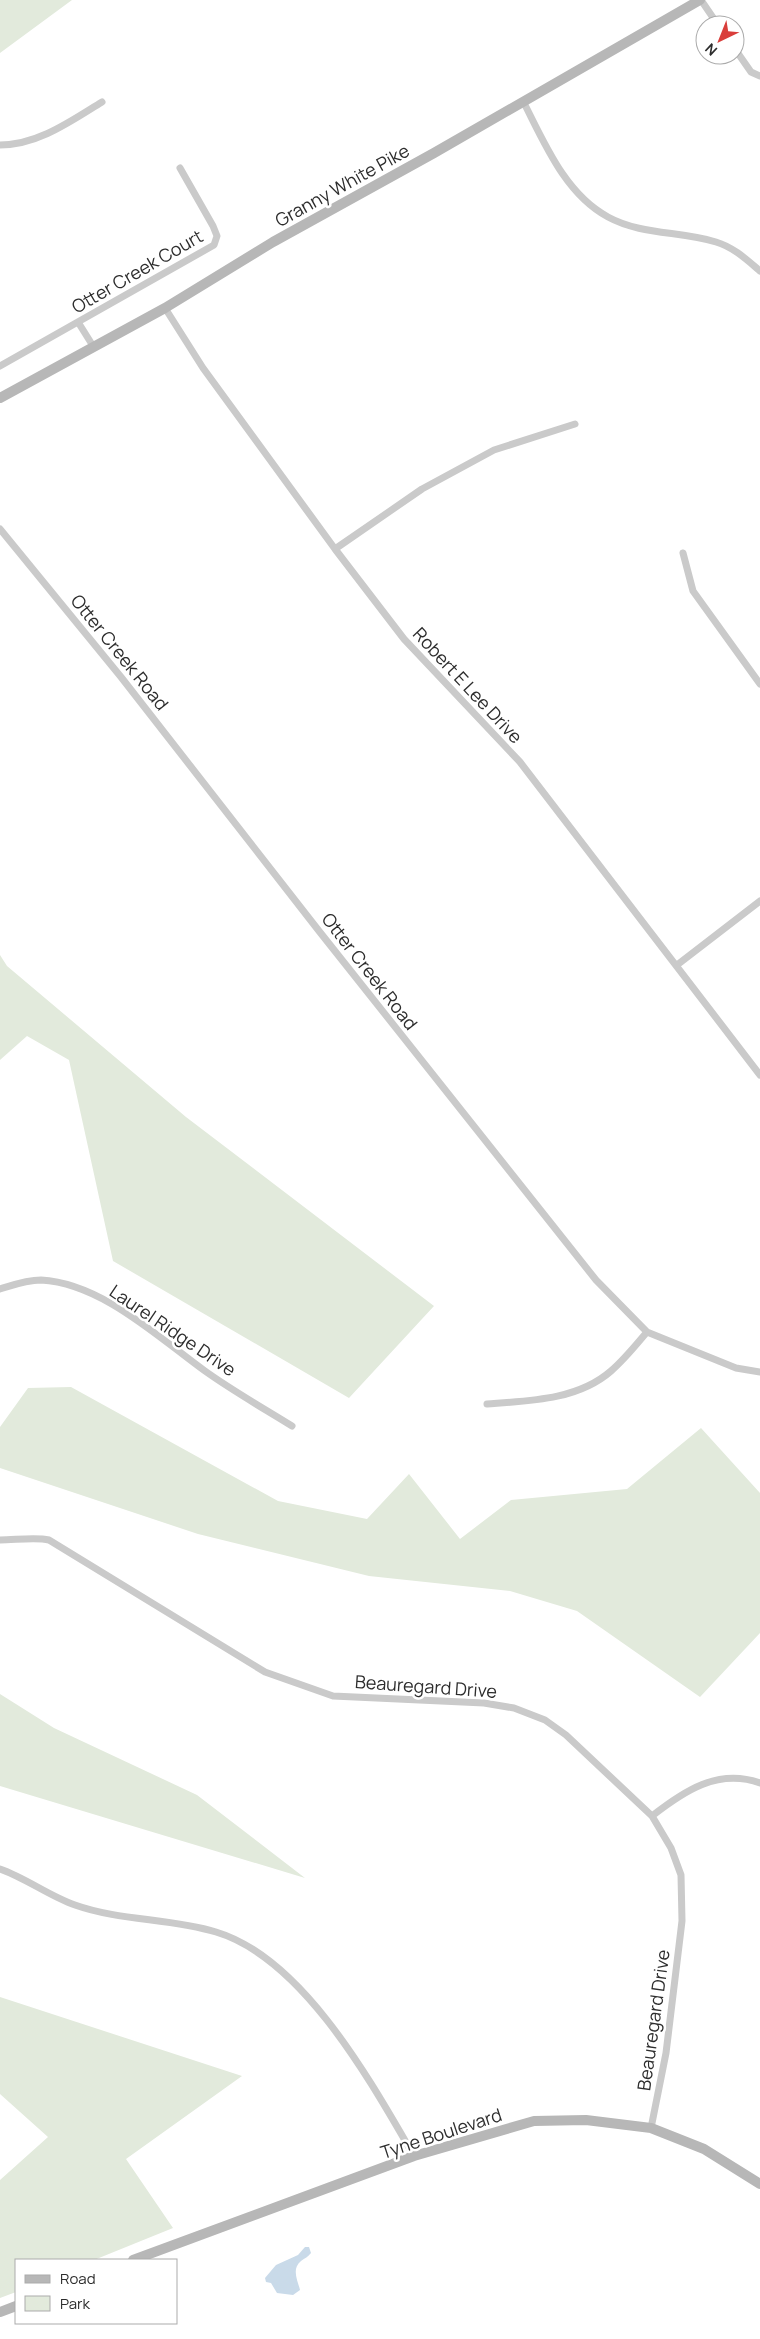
<svg xmlns="http://www.w3.org/2000/svg" width="760" height="2339" font-family="Manrope,sans-serif">
<rect width="100%" height="100%" fill="#fff"/>
<path fill="#e2eadc" d="M 0,0 L 72,0 L 0,53 Z
M 0,955 L 7,966 L 186,1117 L 434,1306 L 349,1398 L 113,1261 L 69,1060 L 27,1036 L 0,1060 Z
M 71,1387 L 278,1501 L 367,1519 L 409,1474 L 460,1539 L 511,1500 L 627,1489 L 701,1428 L 760,1493 L 760,1633 L 700,1697 L 577,1611 L 510,1591 L 369,1576 L 198,1534 L 0,1468 L 0,1427 L 28,1388 Z
M 0,1694 L 54,1728 L 197,1795 L 305,1878 L 0,1786 Z
M 0,1997 L 242,2076 L 126,2159 L 173,2228 L 94,2260 L 16,2260 L 16,2292 L 0,2298 L 0,2180 L 48,2137 L 0,2094 Z"/>
<path fill="#c9dae9" d="M 305,2247 L 309,2247 L 311,2253 C 308,2257 305,2258 301,2261 C 291,2269 298,2281 300,2290 L 293,2295 L 277,2293 L 271,2283 L 266,2282 L 265,2278 L 276,2265 L 298,2255 Z"/>
<g fill="none" stroke-linecap="round" stroke-linejoin="round">
<path stroke="#cacaca" stroke-width="7" d="M 701,0 L 718,25
M 735,49 L 751,72 L 760,76
M 523,101 C 544,142 565,194 608,217 C 641,235 680,231 716,242 C 733,247 746,259 760,271
M 0,145 C 38,145 71,121 102,102
M 165,308 L 203,368 L 335,549 L 404,639 L 520,762 L 760,1075
M 78,322 L 93,346
M 0,366 L 214,245 L 217,236 L 213,226 L 180,168
M 0,529 L 121,677 L 319,931 L 596,1280 L 647,1332 L 736,1368 L 760,1372
M 335,549 L 422,489 L 494,450 L 575,424
M 683,553 L 693,591 L 760,684
M 677,965 L 760,901
M 0,1289 C 13,1285 26,1280 41,1280 C 101,1283 158,1337 205,1371 C 233,1391 263,1408 292,1426
M 487,1404 C 529,1401 578,1400 611,1371 C 624,1360 636,1345 647,1332
M 0,1540 C 15,1540 36,1537 49,1540 L 265,1672 L 333,1696 L 484,1703 L 514,1708 L 545,1720 L 566,1735 L 652,1816 L 671,1848 L 681,1875 L 682,1921 L 666,2053 L 651,2128
M 652,1816 C 684,1791 718,1768 760,1783
M 0,1869 C 26,1878 49,1896 75,1905 C 120,1921 170,1918 216,1932 C 303,1958 371,2082 414,2156"/>
<path stroke="#b7b7b7" stroke-width="10" d="M 0,398 L 165,308 L 273,242 L 434,153 L 700,0
M 133,2260 L 414,2156 L 534,2121 L 586,2120 L 651,2128 L 704,2149 L 760,2184
M 0,2312 L 16,2306"/>
</g>
<g text-anchor="middle" dominant-baseline="central" stroke-width="5" stroke-linejoin="round" paint-order="stroke">
<g font-size="18" fill="#2d2d2d" stroke="#fff">
<text transform="translate(342 185) rotate(-29)">Granny White Pike</text>
<text transform="translate(137 271) rotate(-30)">Otter Creek Court</text>
<text transform="translate(120 652) rotate(51)">Otter Creek Road</text>
<text transform="translate(468 685) rotate(47)">Robert E Lee Drive</text>
<text transform="translate(370 971) rotate(52)">Otter Creek Road</text>
<text transform="translate(173 1330) rotate(34)">Laurel Ridge Drive</text>
<text transform="translate(426 1686) rotate(4)">Beauregard Drive</text>
<text transform="translate(653 2020) rotate(-82)">Beauregard Drive</text>
<text transform="translate(441 2133) rotate(-18)">Tyne Boulevard</text>
</g>
</g>
<rect x="15" y="2259" width="162" height="65" fill="#ffffff" stroke="#ababab"/>
<rect x="25" y="2275" width="25" height="8" fill="#b7b7b7" stroke="#ababab"/>
<text x="60" y="2284" font-size="15" fill="#2d2d2d">Road</text>
<rect x="25" y="2296" width="25" height="15" fill="#e2eadc" stroke="#ababab"/>
<text x="60" y="2309" font-size="15" fill="#2d2d2d">Park</text>
<g transform="translate(720 40) rotate(223)"><circle r="24" fill="#ffffff" stroke="#ababab"/>
<path d="M0-4L9 19L0 12L-9 19Z" fill="#d93e3b"/>
<text y="-8" font-size="14" font-weight="bold" text-anchor="middle" fill="#2d2d2d">N</text>
</g>
</svg>
